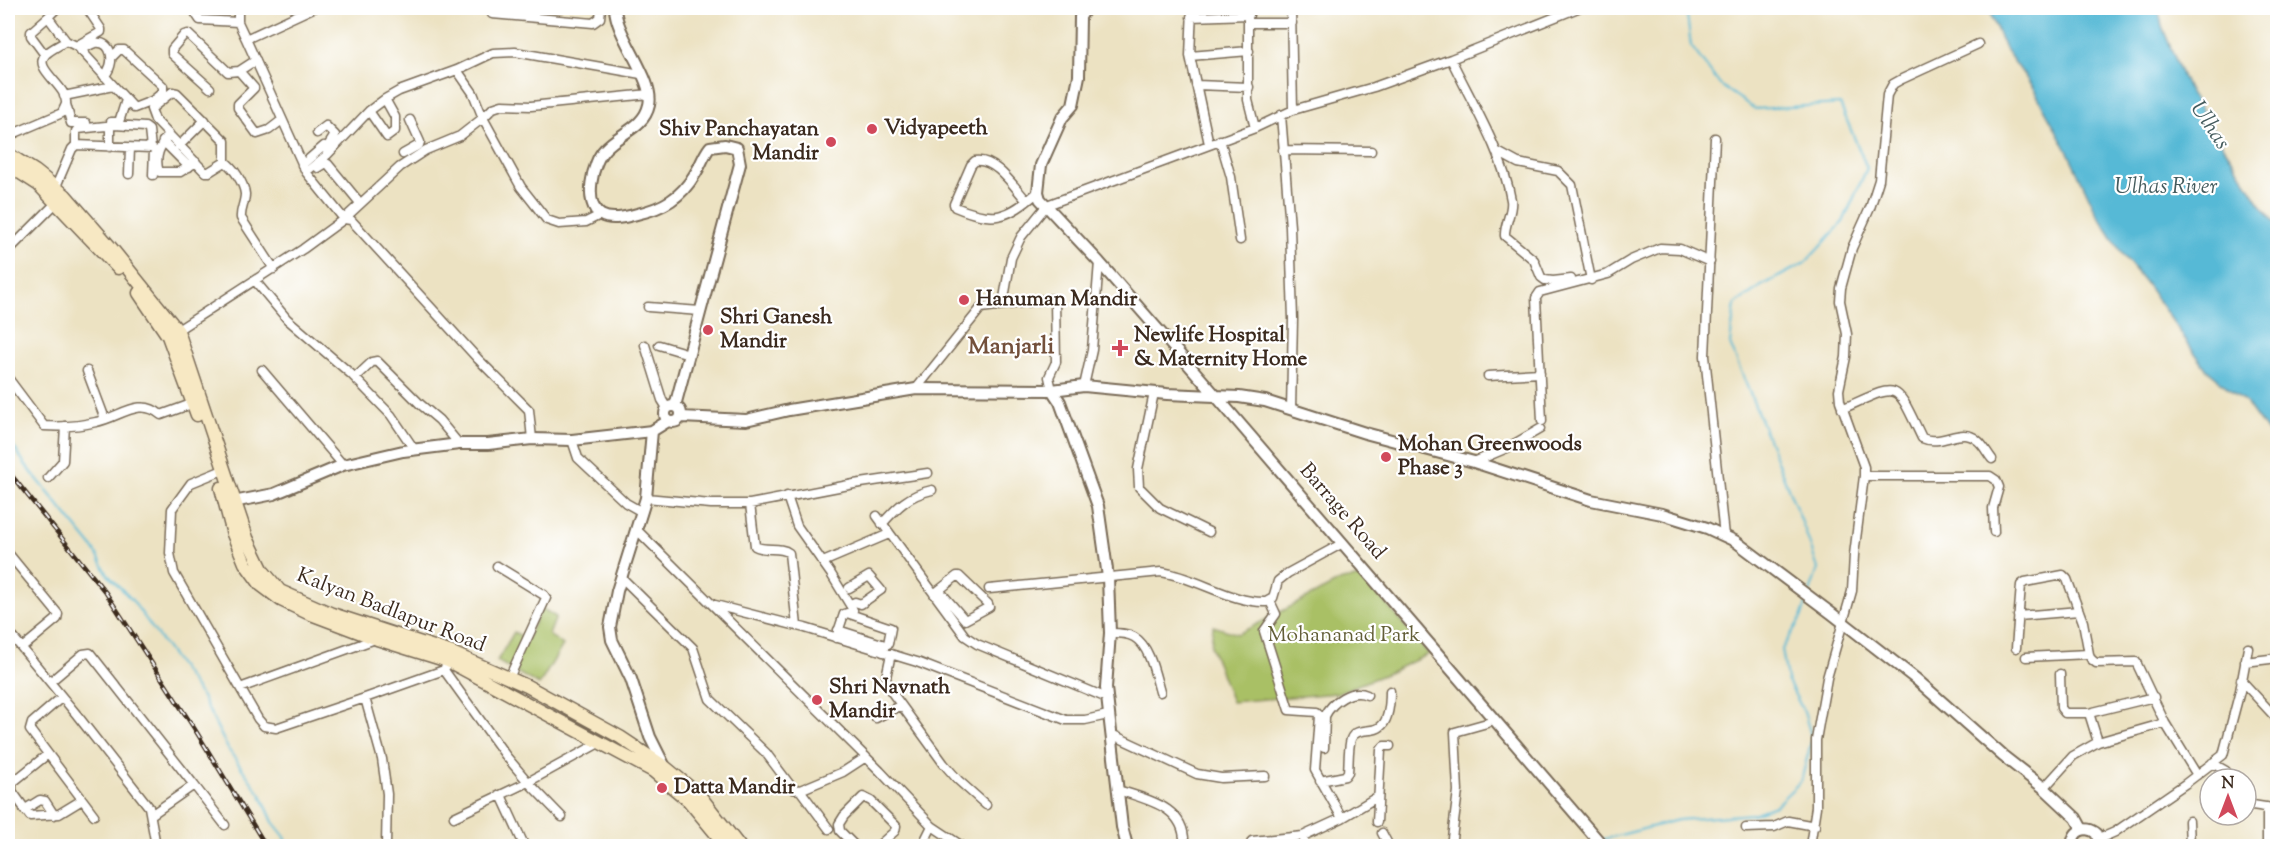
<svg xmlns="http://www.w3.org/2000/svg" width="2285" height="854" font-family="'Sorts Mill Goudy',serif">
<rect width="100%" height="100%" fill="#fff"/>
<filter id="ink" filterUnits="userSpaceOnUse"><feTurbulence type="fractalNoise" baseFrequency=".0167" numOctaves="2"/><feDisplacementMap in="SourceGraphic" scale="12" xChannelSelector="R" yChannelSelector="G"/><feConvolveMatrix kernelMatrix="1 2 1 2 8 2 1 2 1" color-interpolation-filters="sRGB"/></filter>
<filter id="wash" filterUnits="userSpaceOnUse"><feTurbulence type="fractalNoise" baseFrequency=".008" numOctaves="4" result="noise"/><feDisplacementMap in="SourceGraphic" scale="24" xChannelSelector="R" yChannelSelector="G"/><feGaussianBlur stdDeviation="1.35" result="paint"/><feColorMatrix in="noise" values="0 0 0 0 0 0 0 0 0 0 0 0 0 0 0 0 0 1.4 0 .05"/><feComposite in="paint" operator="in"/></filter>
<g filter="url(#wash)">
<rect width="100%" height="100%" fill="#ece2c2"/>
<path fill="#a9c065" stroke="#727542" stroke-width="1.5" d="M 1363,577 L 1429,654 L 1386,674 L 1337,693 L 1232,702 L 1211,647 L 1213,626 L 1238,634 L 1342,580 Z
M 541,608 L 556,617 L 549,635 L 563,645 L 539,685 L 497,661 L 514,632 L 527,639 Z"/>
<path fill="#57b9d6" stroke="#49727a" stroke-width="1.5" d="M 1988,8 L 2158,8 L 2162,26 L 2187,88 L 2259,202 L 2277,225 L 2277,446 L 2248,405 L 2207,370 L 2145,282 L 2123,255 L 2097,214 L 2068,152 L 2032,86 L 2005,49 Z"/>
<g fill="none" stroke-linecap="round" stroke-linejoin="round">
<path stroke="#57b9d6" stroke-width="2" d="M 1686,8 L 1691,46 L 1720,85 L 1755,109 L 1840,104 L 1867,168 L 1843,222 L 1805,263 L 1763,285 L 1735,304 L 1730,344 L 1805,530 L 1818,569 L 1810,592
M 8,438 L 25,464 L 94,549 L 108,575 L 132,600 L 202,697 L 228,749 L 261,795 L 273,822 L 285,837 L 288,846
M 1601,840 L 1678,820 L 1753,814 L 1775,806 L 1801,781 L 1812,739 L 1804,712 L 1787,680 L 1782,649 L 1801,618 L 1807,601
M 1584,846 L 1596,842"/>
</g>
</g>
<g filter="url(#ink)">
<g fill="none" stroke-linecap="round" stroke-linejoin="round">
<defs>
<path id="minor" d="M 57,8 L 48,17 L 66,41
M 192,8 L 200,20 L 238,22
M 238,8 L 238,22 L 246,39 L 306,172 L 344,219 L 351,220 L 478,359 L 529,410 L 532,439
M 1192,8 L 1190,56 L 1209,144
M 1248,8 L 1248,100 L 1255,128
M 1291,8 L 1293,110
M 492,14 L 593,23 L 600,18 L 601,8
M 1191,17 L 1249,15
M 1249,23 L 1292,23
M 246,39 L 313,8
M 76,46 L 101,32 L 101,29 L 87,8
M 81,51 C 85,48 90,44 95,43 C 113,40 116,65 104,76
M 45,55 L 31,36 L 31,32 L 48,17
M 1190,56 L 1249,51
M 1451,59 C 1471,101 1503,153 1511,200 C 1513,212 1504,224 1505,236 L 1534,260 L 1541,277 L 1545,280 L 1553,281 L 1571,279
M 239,71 L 256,60
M 1196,85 L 1249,87
M 210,88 L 172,54 L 172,49 L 184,35 L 188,34 L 228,72 L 239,71 L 254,88 L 238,104 L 238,108 L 257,134 L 269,130 L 282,120
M 64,96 L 113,86
M 66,104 L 71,123 L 86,123
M 369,111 L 387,137 L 395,131 L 395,117 L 385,99
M 1281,115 L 1290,227 L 1293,319 L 1291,409
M 111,122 L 119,122 L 126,100
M 110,127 L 110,147
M 317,133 L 326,126 L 335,135 L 328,146 L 327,154
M 169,134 C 160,146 154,157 159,172 L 180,172 L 196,162
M 8,135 L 8,159
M 8,136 L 62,113 C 63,110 65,107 66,104 C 68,85 31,69 46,54 C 51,49 60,45 66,41 L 78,47 L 134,108 L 152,101 L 163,92 L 163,86 L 124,50 L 119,50 L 112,57
M 1715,138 L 1705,356 L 1724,536
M 1220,140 L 1231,177 L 1240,240
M 163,141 L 189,167
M 76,145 L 76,131 L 78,129 L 115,125 L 145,127 L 149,130 L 151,148
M 179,146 L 205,120
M 1283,150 L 1371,151
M 1496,151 L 1518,163 L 1558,171 L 1572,185 L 1591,280
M 403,154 L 419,145 L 420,142 L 410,120
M 225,162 L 225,141 L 177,93 L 172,92 L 151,109 L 155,120 L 205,172 L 209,172 L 225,162 C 233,167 244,183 245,194 C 245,203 240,210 241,218 L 274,269
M 302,165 L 324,146
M 318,168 L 326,163 L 328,164 L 360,203
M 306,172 L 327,155 L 369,111 L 385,99 L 399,91 L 457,70 L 493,53 L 515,52 L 641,74
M 129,174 L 130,148
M 54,191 L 72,149 L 76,145 L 151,148 L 154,150 L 153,175
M 1027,201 C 1014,187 996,158 975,161 L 971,165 L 954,204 L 955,207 C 994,223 1007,219 1038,192
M 600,215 L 586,222 L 559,224 L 547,220 L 521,187 L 483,118 L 493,108 L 502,105 L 531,106 L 649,94
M 8,251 L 58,201
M 256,282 L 287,319 L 351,374 L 391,415 L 414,449
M 1003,304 L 1011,258 L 1021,237 L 1047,205 L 1255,128 L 1293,110 L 1374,87 L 1451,59 L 1578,8
M 648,307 L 700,311
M 173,333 L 303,249 L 344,219 L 400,167 L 426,150 L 460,136 L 483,118 L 473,93 L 457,70
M 645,345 L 662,400 L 667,408
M 659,345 L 689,354
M 262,370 L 343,465
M 87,371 L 105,419
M 1488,376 L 1540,373
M 8,378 L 44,426 C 61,427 80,426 96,422 C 119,418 140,396 161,415 L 197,402
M 355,378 L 372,362 L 377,361 L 420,404 L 439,420 L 459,444
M 1084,386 L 1092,350 L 1099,262
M 916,389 L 981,308 L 1051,299 L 1055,300 L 1056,362 L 1049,377 L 1052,390
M 1154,393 L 1138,469 L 1139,487 L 1160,508 L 1209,532
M 1842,409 C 1901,383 1894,380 1922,438 C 1942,447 1961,426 1977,440 C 1983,444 1987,453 1992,459
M 1542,421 L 1536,298 L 1540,292 L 1608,274 L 1631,260 L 1660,248 L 1680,249 L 1710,262
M 572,440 L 578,458 L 626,503 L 642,512
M 1474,462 L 1507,448 L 1540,429
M 223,470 L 191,483 L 172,509 L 170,553 L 174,573 L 258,719 L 264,726 L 276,728 L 365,698
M 1864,476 L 1990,476 L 1996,480 L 1999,487 L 1993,508 L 1994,532
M 48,478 L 63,461 L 65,426
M 787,496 L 797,526 L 831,574 L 853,610
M 646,498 L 711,504 L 750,504 L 854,484 L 928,473
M 750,504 L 755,546 C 765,552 780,546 789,553 L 797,626
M 877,516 L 965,636 L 977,644 L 1107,698
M 882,524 C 897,507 909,495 932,490
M 637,530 L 880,771 L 932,826 L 962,846
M 8,553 L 58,614 L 57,619 L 22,648
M 823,562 L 889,534
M 497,566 L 544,595 L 546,598 L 509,678
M 622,578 L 693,648 L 710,699 L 766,753 L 793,789 L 800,790 L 829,829
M 849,588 L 869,576 L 881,590 L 861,604 L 855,602 L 850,605
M 989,589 L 1161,572 C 1196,577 1231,603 1266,602 L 1273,598 L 1278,581 L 1288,573 L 1343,543
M 934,594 L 957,576 L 959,576 L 988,604 L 989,607 L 965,620 L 939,590
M 1270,601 L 1276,614 L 1264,631 L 1289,710 L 1317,712 L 1319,716 L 1315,770 L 1342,818
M 715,605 L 805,628 L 917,662 L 1066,720 L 1085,720 L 1108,715
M 2018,616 L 2079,611
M 838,630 L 885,645
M 8,631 L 77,715 L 149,807 L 156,846
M 1110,633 C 1118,633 1127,633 1134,637 C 1150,646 1155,675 1160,692
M 836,638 L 844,614 L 847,613 L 891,628 L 888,644 L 885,645 L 883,652
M 2016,648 L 2021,585 L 2025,582 L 2063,575 L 2067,579 L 2083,622 L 2089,654
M 891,654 L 886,677 L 888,687 L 944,764 L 958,780 L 986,805
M 2026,657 L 2089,654 L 2091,659 L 2096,663 L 2136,662 L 2165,723 L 2197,775
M 2245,662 L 2278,658
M 444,670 L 506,756 L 528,782 L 562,817
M 2060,674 L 2061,708 L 2065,713 L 2089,713 L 2154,697
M 2241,680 L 2278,720
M 50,682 L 83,654 L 90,653 L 194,785 L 151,815
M 240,688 L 378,638
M 62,697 L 32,723 L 30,730 L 94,815
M 2089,713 L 2098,742
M 1319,716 L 1325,716 C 1332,702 1351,688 1367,695
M 876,718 L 901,705
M 1111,734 L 1197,774 L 1221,778 L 1265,776
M 1324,748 L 1325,716
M 48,754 L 12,783 L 12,791 L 30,816 L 59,814 L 82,800
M 2212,763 L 2226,771 L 2226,779
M 1320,781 L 1345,776 L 1348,772 C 1349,762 1348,748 1351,739 C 1355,727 1373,733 1380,727 C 1389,721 1390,701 1390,691
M 194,785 L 225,825
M 2044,788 L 2073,756 L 2098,742 L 2165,723
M 800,790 L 843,772 L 866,757
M 1118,790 C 1148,800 1187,807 1184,846
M 501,795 L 524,845
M 2246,804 L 2278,809
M 2267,807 L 2267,846
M 24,810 L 40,800 L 45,801 L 54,815
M 454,817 L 528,782 L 599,743
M 2189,821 L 2190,846
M 1377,822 L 1381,750 L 1384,746 L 1390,746
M 1746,828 L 1774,827 L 1788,821 L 1815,826
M 1382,833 L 1389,846
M 1303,836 L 1306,846
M 1291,837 L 1293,846
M 2099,839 L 2115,832 L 2185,784 L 2223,755 L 2240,691 L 2248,648
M 386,846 L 387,794 L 382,759 L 365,698 L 444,670 L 450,657
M 855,846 L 840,831 L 839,824 L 844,816 L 863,797 L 871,801 L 896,826 L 895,831 L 878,846
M 922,846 L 932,826
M 1250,846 L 1252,841 L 1303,836 L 1342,818 L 1377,797
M 1451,846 L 1458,791 L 1455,732 L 1487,723
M 1810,846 L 1816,807 L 1816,740 L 1827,678 L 1852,591 L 1854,555 L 1864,476 L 1864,467 L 1840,401 L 1839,390 L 1846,357 L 1847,334 L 1840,301 L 1841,288 L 1852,248 L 1870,208 L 1879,180 L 1887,95 L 1893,84 L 1902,79 L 1978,44"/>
<path id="tertiary" d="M 615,8 C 616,37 655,80 649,105 C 644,128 619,133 605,149 C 592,162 583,204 601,215 C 611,221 626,217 637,214 C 663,208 681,198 695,174 C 701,165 703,156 710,147 L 725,145 L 737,148 L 740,164 L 675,406
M 1086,8 L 1080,17 L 1079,76 L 1073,105 L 1062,118 L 1041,165 L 1038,192 L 1040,199 L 1099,262 L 1216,396 L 1603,846
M 1052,390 L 1060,402 L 1098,506 L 1108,577 L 1110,633 L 1106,688 L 1122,827 L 1127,846
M665 414a8 8 0 1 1 16 0a8 8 0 1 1-16 0Z
M 681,417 L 746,420 L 789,410 L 916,389 L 1052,390 L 1084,386 L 1167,394 L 1239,397 L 1265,401 L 1365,433 L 1474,462 L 1591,500 L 1662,514 L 1707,528 L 1735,541 L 1831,613 L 1916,679 L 2003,756 L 2044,788 L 2076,818 L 2082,829
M 652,431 L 646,498 L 617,591 L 610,627 L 612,640 L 631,679 L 650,737 L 665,767
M 228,503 L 274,494 L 343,465 L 403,451 L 459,444 L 488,444 L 532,439 L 572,440 L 652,431 L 668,421
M 2073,846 C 2071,831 2086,824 2097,834 L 2099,846"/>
<path id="secondary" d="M 8,154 L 35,171 L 65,195 L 112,249 L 178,331 L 247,538 L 263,571 L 280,591 L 332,614 L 452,653 L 527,686 L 620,737 L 665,767 L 699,795 L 739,846
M 8,165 L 39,185 L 118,268
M 139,293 L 168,336 L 197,415
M 221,488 L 233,534 L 245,563 L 261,585 L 281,600 L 308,613 L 377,639 L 448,661 L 653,771 L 689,801 L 726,846"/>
</defs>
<use href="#minor" stroke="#796a57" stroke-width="11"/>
<use href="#tertiary" stroke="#796a57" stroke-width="14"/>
<use href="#secondary" stroke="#796a57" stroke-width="15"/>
<use href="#minor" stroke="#fff" stroke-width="8"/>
<use href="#tertiary" stroke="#fff" stroke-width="10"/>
<use href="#secondary" stroke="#f7e8c3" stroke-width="12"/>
<defs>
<path id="rail" d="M 8,471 L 106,593 L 194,728 L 266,846"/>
</defs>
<use href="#rail" stroke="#3b2a1e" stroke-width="4.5"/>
<use href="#rail" stroke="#fff" stroke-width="2" stroke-dasharray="7" stroke-linecap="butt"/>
</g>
</g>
<g fill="#d1495b" stroke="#fff" stroke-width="2">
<circle cx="872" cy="129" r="6"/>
<circle cx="831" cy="142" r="6"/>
<circle cx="964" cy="300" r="6"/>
<circle cx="708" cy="330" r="6"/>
<path d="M1117 339h6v6h6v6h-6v6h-6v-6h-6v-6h6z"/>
<circle cx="1386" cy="457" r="6"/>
<circle cx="817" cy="700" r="6"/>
<circle cx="662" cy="788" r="6"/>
</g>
<g text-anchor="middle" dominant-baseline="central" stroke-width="4.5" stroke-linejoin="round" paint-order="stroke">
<g font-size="21" font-weight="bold" fill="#3b2a1e" stroke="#fff" text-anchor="start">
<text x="884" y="129">Vidyapeeth</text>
<text x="819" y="130" text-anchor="end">Shiv Panchayatan<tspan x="819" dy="24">Mandir</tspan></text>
<text x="976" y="300">Hanuman Mandir</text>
<text x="720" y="318">Shri Ganesh<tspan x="720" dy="24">Mandir</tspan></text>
<text x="1134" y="336">Newlife Hospital<tspan x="1134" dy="24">&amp; Maternity Home</tspan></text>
<text x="1398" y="445">Mohan Greenwoods<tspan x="1398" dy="24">Phase 3</tspan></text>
<text x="829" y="688">Shri Navnath<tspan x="829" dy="24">Mandir</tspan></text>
<text x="674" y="788">Datta Mandir</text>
</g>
<g font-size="21" fill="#3b2a1e" stroke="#fff">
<text transform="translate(1342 512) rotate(49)">Barrage Road</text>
<text transform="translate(391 611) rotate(21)">Kalyan Badlapur Road</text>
</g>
<g font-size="21" fill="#625e37" stroke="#fff">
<text x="1344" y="636">Mohananad Park</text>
</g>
<g font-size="22" font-style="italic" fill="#455c5e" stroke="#fff">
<text transform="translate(2209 126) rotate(56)">Ulhas</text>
<text x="2166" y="188">Ulhas River</text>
</g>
<g font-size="24" font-weight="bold" fill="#73503b" stroke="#fff">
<text x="1011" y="347">Manjarli</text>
</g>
</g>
<rect width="2285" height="854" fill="none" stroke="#fff" stroke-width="30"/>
<g transform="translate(2228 797)"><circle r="28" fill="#ffffff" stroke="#b1aaa5" stroke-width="1.5"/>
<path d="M0-4.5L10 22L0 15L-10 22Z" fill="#d1495b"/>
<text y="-9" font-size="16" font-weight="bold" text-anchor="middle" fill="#3b2a1e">N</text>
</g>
</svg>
